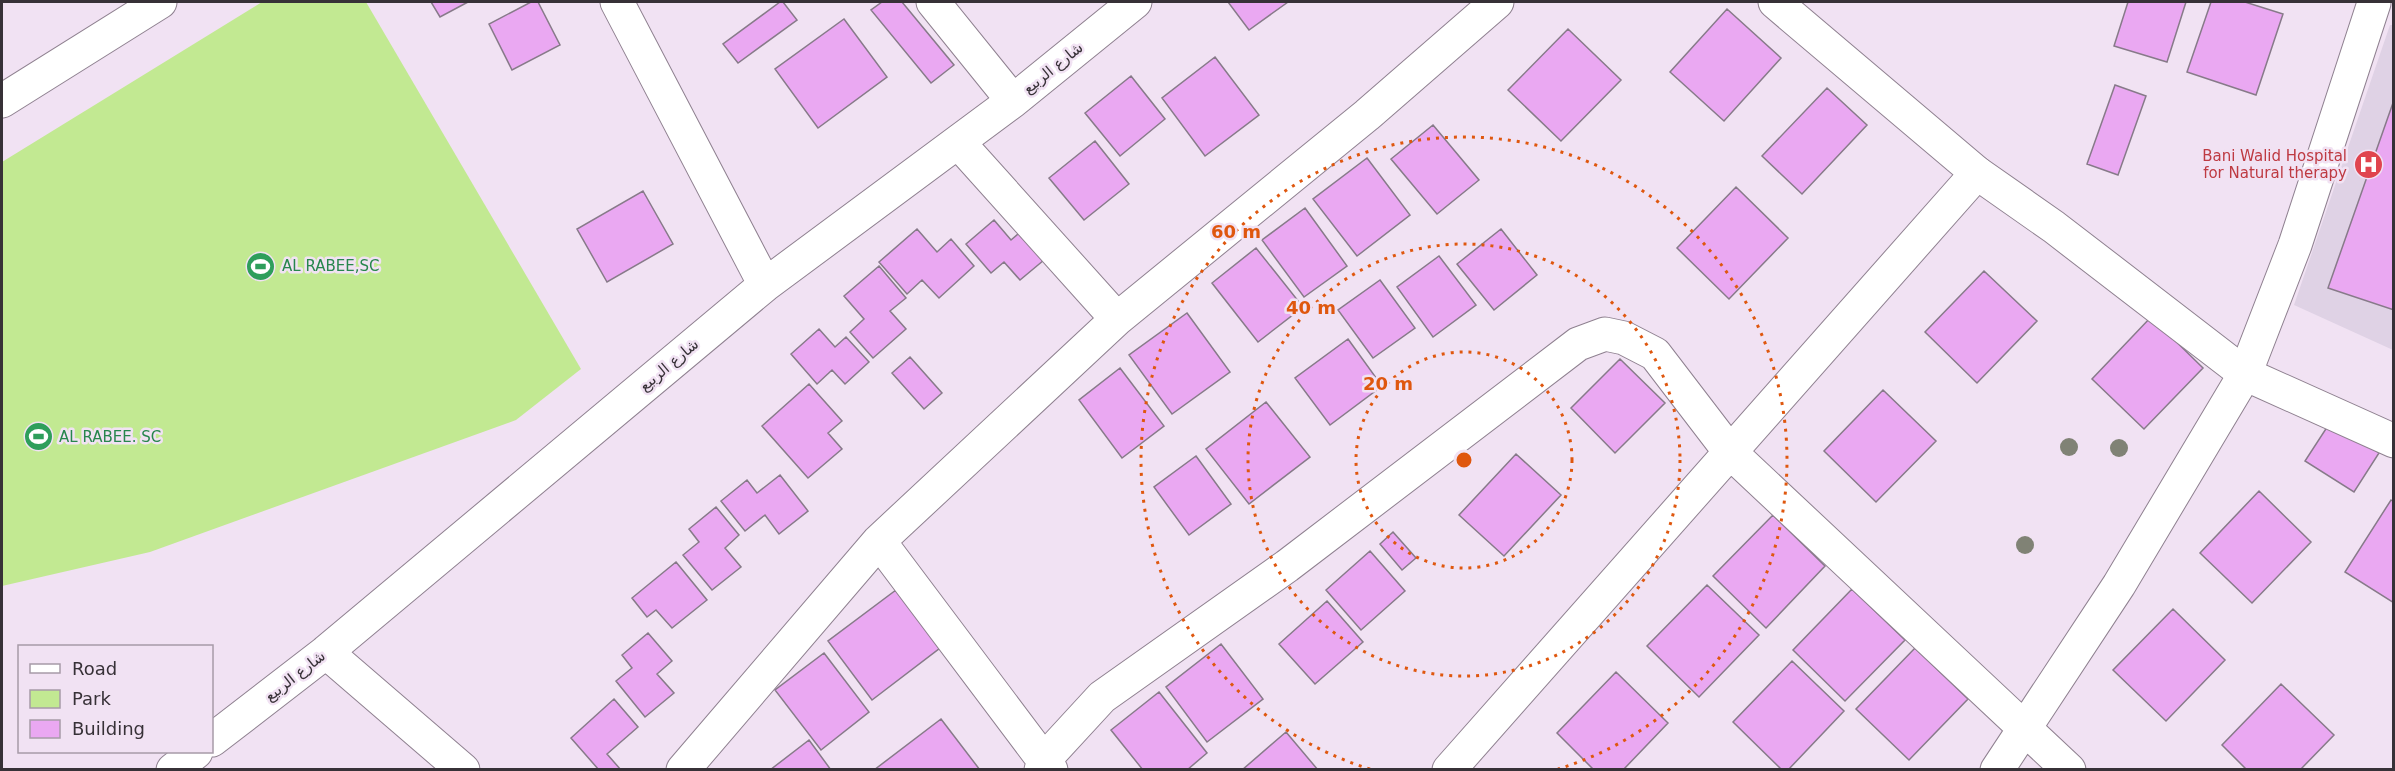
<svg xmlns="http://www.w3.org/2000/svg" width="2395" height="771" font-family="'DejaVu Sans','Noto Sans Arabic',sans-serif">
<rect width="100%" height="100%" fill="#f1e2f3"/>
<path fill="#dfd2e5" d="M 2390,25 L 2393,25 L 2393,350 L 2294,305 Z"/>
<path fill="#c2e992" d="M 262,2 L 366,2 L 581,369 L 516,420 L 150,552 L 2,586 L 2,162 Z"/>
<path fill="#eaa8f2" stroke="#877a89" stroke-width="1.5" d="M 431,2 L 468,2 L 440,17 Z
M 531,2 L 538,2 L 560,45 L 512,70 L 489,24 Z
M 780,2 L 783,2 L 797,20 L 738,63 L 723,44 Z
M 882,2 L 902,2 L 954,65 L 931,83 L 871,10 Z
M 1228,2 L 1288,2 L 1249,30 Z
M 2128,2 L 2186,2 L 2167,62 L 2114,46 Z
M 2211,2 L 2245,2 L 2283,14 L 2256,95 L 2187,72 Z
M 1727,9 L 1781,58 L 1724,121 L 1670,72 Z
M 844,19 L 887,77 L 818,128 L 775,69 Z
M 1568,29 L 1621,80 L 1561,141 L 1508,90 Z
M 1215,57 L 1259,115 L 1205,156 L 1162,98 Z
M 1131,76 L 1165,119 L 1120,156 L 1085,113 Z
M 2115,85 L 2146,96 L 2118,175 L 2087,164 Z
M 1827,88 L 1867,125 L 1802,194 L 1762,156 Z
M 2394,100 L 2394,310 L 2328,288 Z
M 1433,125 L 1479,180 L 1437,214 L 1391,159 Z
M 1095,141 L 1129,184 L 1084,220 L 1049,178 Z
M 1367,158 L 1410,215 L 1357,256 L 1313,199 Z
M 1736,187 L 1788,238 L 1729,299 L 1677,248 Z
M 643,191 L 673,244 L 607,282 L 577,229 Z
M 1305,208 L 1347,266 L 1304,297 L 1262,240 Z
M 994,220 L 1011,240 L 1026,227 L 1050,255 L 1020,280 L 1004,262 L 991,273 L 966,244 Z
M 917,229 L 937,252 L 951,239 L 974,266 L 939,298 L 922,280 L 907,294 L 879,262 Z
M 1501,229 L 1537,275 L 1494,310 L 1457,264 Z
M 1256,248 L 1303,307 L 1258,342 L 1212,283 Z
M 1439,256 L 1476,305 L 1433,337 L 1397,287 Z
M 879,266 L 906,298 L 890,311 L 906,329 L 873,358 L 850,332 L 864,319 L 844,296 Z
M 1984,271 L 2037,321 L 1977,383 L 1925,332 Z
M 1380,280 L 1415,328 L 1373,358 L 1338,310 Z
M 1187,313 L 1230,372 L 1172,414 L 1129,355 Z
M 2151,317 L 2203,368 L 2144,429 L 2092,379 Z
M 819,329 L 835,347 L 846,337 L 869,362 L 845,384 L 832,370 L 817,384 L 791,354 Z
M 1348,339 L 1382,386 L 1330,425 L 1295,378 Z
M 910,357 L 942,393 L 924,409 L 892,373 Z
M 1620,359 L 1665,403 L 1615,453 L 1571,408 Z
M 1120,368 L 1164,426 L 1122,458 L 1079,400 Z
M 809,384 L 842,421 L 828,433 L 842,449 L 808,478 L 762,426 Z
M 1883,390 L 1936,441 L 1876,502 L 1824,451 Z
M 1266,402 L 1310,457 L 1249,504 L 1206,449 Z
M 2331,421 L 2379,453 L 2354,492 L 2305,461 Z
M 1516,454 L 1561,495 L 1504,556 L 1459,515 Z
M 1196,456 L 1231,504 L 1189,535 L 1154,487 Z
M 780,475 L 808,511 L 779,534 L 765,515 L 745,531 L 721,501 L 747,480 L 757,493 Z
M 2259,491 L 2311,542 L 2252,603 L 2200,553 Z
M 2391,500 L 2394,502 L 2394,603 L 2345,572 Z
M 716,507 L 739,535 L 725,548 L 741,567 L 712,590 L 683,555 L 699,542 L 689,529 Z
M 1773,515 L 1825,566 L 1766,628 L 1713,576 Z
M 1393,532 L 1416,558 L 1402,570 L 1380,544 Z
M 1370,551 L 1405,591 L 1361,630 L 1326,590 Z
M 676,562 L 707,600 L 672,628 L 656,610 L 647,617 L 632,598 Z
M 1707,585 L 1759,635 L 1699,697 L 1647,646 Z
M 1852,589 L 1905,640 L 1845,701 L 1793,650 Z
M 896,590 L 940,648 L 872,700 L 828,641 Z
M 1327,601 L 1363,642 L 1315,684 L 1279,644 Z
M 2173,609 L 2225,660 L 2166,721 L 2113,670 Z
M 648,633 L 672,661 L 657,674 L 674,693 L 645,717 L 616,681 L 632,668 L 622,655 Z
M 1221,644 L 1263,699 L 1207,742 L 1166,687 Z
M 1915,648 L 1968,699 L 1909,760 L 1856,709 Z
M 824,653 L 869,712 L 821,750 L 775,690 Z
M 1792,661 L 1844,711 L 1788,770 L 1782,770 L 1733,722 Z
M 1616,672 L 1668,723 L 1623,770 L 1594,770 L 1557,733 Z
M 2281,684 L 2334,735 L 2300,770 L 2247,770 L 2222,745 Z
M 1159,692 L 1207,753 L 1187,770 L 1143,770 L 1111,730 Z
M 614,699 L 638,727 L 607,754 L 621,770 L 599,770 L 571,738 Z
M 941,719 L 980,770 L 874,770 Z
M 1286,732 L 1318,770 L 1242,770 Z
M 809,740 L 831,770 L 770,770 Z"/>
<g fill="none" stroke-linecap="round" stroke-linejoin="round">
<defs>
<path id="street" d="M 617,2 L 765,285
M 933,2 L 1013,101
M 2,101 L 160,2
M 958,142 L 1117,319
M 879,541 L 1051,770
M 326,652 L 463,770
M 212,740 L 326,652 L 765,285 L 1013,101 L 1135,2
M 173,770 L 196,752
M 683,770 L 879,541 L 1117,319 L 1367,115 L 1497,2
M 1041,770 L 1044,760 L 1102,697 L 1287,566 L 1578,344 L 1605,334 L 1624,338 L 1655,354 L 1730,452 L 2069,770
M 1449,770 L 1977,173
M 1997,770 L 2119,585 L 2245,374 L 2295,245 L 2374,3"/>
<path id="secondary" d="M 1775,2 L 1977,173 L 2054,227 L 2245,374 L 2394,441"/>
</defs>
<use href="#street" stroke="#8f8190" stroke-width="35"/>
<use href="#secondary" stroke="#8f8190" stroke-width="35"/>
<use href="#street" stroke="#fff" stroke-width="33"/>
<use href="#secondary" stroke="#fff" stroke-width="33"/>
</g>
<g fill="#808275">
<circle cx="2069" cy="447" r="9"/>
<circle cx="2119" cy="448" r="9"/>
<circle cx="2025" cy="545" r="9"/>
</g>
<g fill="none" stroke="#df570e" stroke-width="3" stroke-dasharray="3 6">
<circle cx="1464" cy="460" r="108"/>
<circle cx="1464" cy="460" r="216"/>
<path d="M1370 769A323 323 0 1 1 1558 769"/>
</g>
<defs>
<symbol id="hospital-disc" viewBox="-11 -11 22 22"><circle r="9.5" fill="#e0444e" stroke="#f1e2f3"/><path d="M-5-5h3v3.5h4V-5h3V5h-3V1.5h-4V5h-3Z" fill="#fff"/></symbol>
<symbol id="stadium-disc" viewBox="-11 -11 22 22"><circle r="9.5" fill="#2e9e5b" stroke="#f1e2f3"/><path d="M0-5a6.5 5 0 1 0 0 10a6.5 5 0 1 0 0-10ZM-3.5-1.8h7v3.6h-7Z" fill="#fff"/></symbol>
</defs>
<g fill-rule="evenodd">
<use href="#hospital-disc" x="2352" y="148" width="33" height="33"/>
<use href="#stadium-disc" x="244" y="250" width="33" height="33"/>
<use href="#stadium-disc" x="22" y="420" width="33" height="33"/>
</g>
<g text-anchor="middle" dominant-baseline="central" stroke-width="5" stroke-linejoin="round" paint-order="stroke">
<g font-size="15" fill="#373137" stroke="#f1e2f3">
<text transform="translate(1053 68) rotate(-39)">شارع الربيع</text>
<text transform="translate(669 365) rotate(-40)">شارع الربيع</text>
<text transform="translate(295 676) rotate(-38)">شارع الربيع</text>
</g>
<g font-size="15" fill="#be3a42" stroke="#f1e2f3" text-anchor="end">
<text x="2347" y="156">Bani Walid Hospital<tspan x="2347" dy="17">for Natural therapy</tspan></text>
</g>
<g font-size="15" fill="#27864d" stroke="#f1e2f3" text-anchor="start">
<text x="282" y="266">AL RABEE,SC</text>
<text x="59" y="437">AL RABEE. SC</text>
</g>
</g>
<circle cx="1464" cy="460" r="9" fill="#df570e" stroke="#f1e2f3" stroke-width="3"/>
<g font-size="18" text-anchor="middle" font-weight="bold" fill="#df570e" stroke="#f1e2f3" stroke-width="5" stroke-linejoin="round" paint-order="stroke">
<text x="1236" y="238">60 m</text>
<text x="1311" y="314">40 m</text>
<text x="1388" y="390">20 m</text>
</g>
<rect width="2395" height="771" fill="none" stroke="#373137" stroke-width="6"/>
<rect x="18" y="645" width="195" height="108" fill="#f1e2f3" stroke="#a79ba8" stroke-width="1.5"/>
<rect x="30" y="664" width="30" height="9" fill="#ffffff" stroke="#a79ba8" stroke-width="1.5"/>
<text x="72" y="675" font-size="18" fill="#373137">Road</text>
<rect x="30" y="690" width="30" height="18" fill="#c2e992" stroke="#a79ba8" stroke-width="1.5"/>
<text x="72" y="705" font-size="18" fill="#373137">Park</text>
<rect x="30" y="720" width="30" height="18" fill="#eaa8f2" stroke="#a79ba8" stroke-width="1.5"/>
<text x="72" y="735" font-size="18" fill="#373137">Building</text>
</svg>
